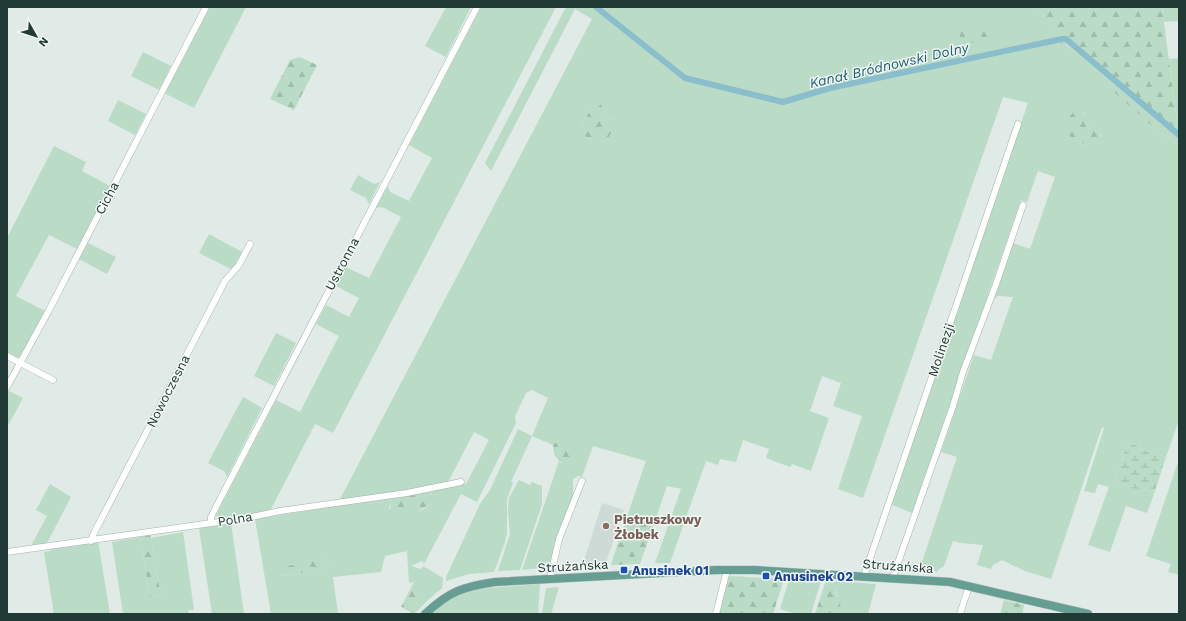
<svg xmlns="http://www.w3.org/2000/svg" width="1186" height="621" font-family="'Work Sans',sans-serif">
<defs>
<pattern id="forest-firs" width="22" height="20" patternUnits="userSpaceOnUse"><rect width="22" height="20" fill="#badbc5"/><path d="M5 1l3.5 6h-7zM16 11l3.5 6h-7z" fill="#a0bdaa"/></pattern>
<pattern id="wetland-marsh" width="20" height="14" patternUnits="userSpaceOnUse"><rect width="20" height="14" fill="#badbc5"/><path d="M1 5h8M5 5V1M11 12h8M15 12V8" fill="none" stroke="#a0bdaa"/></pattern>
</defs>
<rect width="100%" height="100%" fill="#e0eae6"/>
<path fill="#cedad5" d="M 602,503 L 624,510 L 605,565 L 582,567 Z"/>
<path fill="#badbc5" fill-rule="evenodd" d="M 210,7 L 246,7 L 194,108 L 164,93 Z
M 446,7 L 471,7 L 446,57 L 425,46 Z
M 481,7 L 556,7 L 333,433 L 315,424 L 270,511 L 219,518 L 216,515 L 276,400 L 300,412 L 339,336 L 316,324 L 326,305 L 349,317 L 359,298 L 336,286 L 345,267 L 369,278 L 401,217 L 382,207 L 376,208 L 388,186 L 390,192 L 409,201 L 432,158 L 409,145 Z
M 566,7 L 1036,7 L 1053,23 L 1055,35 L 1113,84 L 1110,87 L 1152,126 L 1179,146 L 1179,420 L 1166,457 L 1146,451 L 1133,444 L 1127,443 L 1116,481 L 1117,484 C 1130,488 1142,489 1155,491 L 1147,513 L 1126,506 L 1110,552 L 1088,545 L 1109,487 L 1098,484 L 1095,493 L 1084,491 L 1104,428 L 1102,427 L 1051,579 L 1025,571 L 1002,560 L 993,565 L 991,569 L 977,565 L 983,545 L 961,543 L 953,541 L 944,566 L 938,570 L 937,572 L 920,568 L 957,457 L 941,452 L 974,355 L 991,360 L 1013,297 L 998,296 L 994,299 L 1013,243 L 1030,249 L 1055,177 L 1038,171 L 1027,202 L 1021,200 L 912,513 L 890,504 L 1028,103 L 1003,97 L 863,498 L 838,489 L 862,416 L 833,406 L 841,383 L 822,376 L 810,411 L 829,418 L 811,471 L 792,464 L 790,467 L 766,458 L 769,449 L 743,440 L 736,462 L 720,459 L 718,465 L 706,461 L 670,563 L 655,563 L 681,489 L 667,486 L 656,518 L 643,514 C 641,522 641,537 634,541 C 630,544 622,543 618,543 L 646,461 L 593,446 L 582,477 L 578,476 L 573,479 L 573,491 L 574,494 L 550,567 L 522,570 L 559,461 L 562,463 L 575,447 C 567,442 561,439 553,445 L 532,436 L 511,482 L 513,483 L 507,499 L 507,533 L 505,542 L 494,572 L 469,574 L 446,581 L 446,577 L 480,504 L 490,490 L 518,429 L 532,436 L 548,398 L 532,390 L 526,393 L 515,416 L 516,423 L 477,502 L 461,494 L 424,564 L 422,561 L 411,566 L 421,569 L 423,566 L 443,578 L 442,588 L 428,600 L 414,614 L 412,613 L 415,607 L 419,596 L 411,588 L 414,582 L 409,583 L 407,551 L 385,556 L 381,572 L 333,577 L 338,614 L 271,614 L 255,519 L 391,497 L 389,509 C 407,512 434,518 431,490 L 466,484 L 489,440 L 474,432 L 448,482 L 338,503 L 592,19 L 575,9 L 491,171 L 485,163 ZM 607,108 L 604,113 L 606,117 L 613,119 L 606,142 C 590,135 586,145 582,124 L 590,111 L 596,109 ZM 1083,112 C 1091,121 1100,121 1101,136 L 1086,145 L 1073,138 ZM 327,558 L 329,568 L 326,570 L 283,576 L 282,574 Z
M 1162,7 L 1179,7 L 1179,21 L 1164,22 Z
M 143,52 L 171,66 L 159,90 L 131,76 Z
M 1179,58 L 1179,124 L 1177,122 L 1169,59 Z
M 118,100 L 146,114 L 135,135 L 108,121 Z
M 54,146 L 86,162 L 82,171 L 110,186 L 77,249 L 49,235 L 16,296 L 45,311 L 22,356 L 17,358 L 7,353 L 7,238 Z
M 358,175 L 374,184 L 380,182 L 369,204 L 366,198 L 350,190 Z
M 209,234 L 242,252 L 235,265 L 231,269 L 199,253 Z
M 88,243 L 116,257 L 107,274 L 79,259 Z
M 276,333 L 296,343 L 274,386 L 254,376 Z
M 7,390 L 23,398 L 9,424 L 7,423 Z
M 243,397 L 262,408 L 227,477 L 224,471 L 208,463 Z
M 1179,459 L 1179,575 L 1168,572 L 1171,564 L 1146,556 Z
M 519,480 L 530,485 L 532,482 L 542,486 L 542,504 L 520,570 L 498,571 L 510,534 L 508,511 L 509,498 Z
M 50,484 L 71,497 L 47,543 L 31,546 L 47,516 L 36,510 Z
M 231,523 L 244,614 L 212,614 L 199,528 Z
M 183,532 L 194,610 L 188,610 L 189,614 L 123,614 L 112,542 L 140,537 L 150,597 L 161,595 L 151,538 Z
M 98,541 L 110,614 L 54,614 L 44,552 L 50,551 L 52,549 L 83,545 L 84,543 Z
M 789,580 L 821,581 L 811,614 L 797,614 L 780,609 Z
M 832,581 L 876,584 L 868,614 L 832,614 L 835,612 L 838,597 Z
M 540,584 L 538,614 L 432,614 C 437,609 443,604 449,600 C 469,586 515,587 540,584 Z
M 559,587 L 551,614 L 542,614 L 546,588 Z"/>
<path fill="url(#forest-firs)" d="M 1036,7 L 1162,7 L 1177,122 L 1179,124 L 1179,146 L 1152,126 L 1113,91 L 1109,87 L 1112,84 L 1065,43 L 1062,44 L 1055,35 L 1053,23 Z
M 970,29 L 993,34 C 991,52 970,42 960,37 L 960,32 Z
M 300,57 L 317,65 L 294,110 L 270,99 L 290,60 Z
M 604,101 L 607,101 L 609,104 L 604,113 L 606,117 L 618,121 L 606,142 C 602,140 587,139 585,136 C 583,134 583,127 582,124 L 590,111 L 596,109 Z
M 1078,109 C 1082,111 1085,115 1089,117 C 1099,125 1104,129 1098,142 C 1089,147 1087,145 1078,141 C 1075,139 1072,139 1070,136 C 1064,127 1069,112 1078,109 Z
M 565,441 L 575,447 L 576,452 L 572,460 L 567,464 L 559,461 L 554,454 L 553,445 L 557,442 Z
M 431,490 L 431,504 L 416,512 L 404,512 L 394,513 L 390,512 L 391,497 Z
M 643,514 L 656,518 L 640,564 L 611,565 L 618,543 L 633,542 L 638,535 Z
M 150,535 L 151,538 L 161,595 L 150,597 L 140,537 Z
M 327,558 L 329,568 L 326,570 L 283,576 L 283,567 Z
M 728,576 L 784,579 L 773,614 L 718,614 Z
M 826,580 L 832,581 C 834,585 835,589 836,594 C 837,597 840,599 840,602 C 843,616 824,614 815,614 Z
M 411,588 L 417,592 L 419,596 L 415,607 L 412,613 L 401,607 Z
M 1004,600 L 1024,605 L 1022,614 L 1000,614 Z"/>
<path fill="url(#wetland-marsh)" d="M 1127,443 L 1133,444 L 1146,451 L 1166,457 L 1155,491 C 1143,489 1128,489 1117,484 L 1116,481 Z"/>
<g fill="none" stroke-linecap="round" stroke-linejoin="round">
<path stroke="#8abecd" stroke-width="6" d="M 596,7 L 685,78 L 783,102 L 830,88 L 1062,39 L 1066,39 L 1179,135"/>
<defs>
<path id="minor" d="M 7,356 L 53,380
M 7,387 L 48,312 L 206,7
M 211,523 L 211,517 L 217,505 L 477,7
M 91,541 L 94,533 L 225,281 L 239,265 L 250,244
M 7,552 L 247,518 L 280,511 L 407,493 L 461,482
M 864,576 L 1018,124
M 893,577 L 953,406 L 963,372 L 995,287 L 1023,205
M 550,579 L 559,539 L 582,481
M 716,614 L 727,570
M 960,614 L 969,586"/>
<path id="major" d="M 425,614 C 450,591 462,587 495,582 L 716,570 L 754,570 L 950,582 L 1088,614"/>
</defs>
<use href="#minor" stroke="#a3b2ad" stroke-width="7"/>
<use href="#major" stroke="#bdc4c2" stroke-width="9"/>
<use href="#minor" stroke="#fff" stroke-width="6"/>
<use href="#major" stroke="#679e93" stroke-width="8"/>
</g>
<circle fill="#8d6e63" stroke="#f0f7f4" stroke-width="1.5" cx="606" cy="526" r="4"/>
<g fill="#1a4fb4" stroke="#f0f7f4" stroke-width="1.5">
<rect x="620" y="566" width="8" height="8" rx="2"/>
<rect x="762" y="572" width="8" height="8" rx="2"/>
</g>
<g text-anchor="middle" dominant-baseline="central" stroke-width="3" stroke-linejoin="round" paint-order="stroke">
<g font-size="13" fill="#223a35" stroke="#f0f7f4">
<text transform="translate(107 198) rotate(-62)">Cicha</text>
<text transform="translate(342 264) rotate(-62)">Ustronna</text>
<text transform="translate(941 350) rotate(-71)">Molinezji</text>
<text transform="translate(168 391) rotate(-63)">Nowoczesna</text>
<text transform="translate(235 519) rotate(-9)">Polna</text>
<text transform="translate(573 566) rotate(-3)">Strużańska</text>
<text transform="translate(898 566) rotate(4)">Strużańska</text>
</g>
<g font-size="13" font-weight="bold" fill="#785e54" stroke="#f0f7f4" text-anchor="start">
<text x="614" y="519">Pietruszkowy<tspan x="614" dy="15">Żłobek</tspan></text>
</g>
<g font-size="13" font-weight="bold" fill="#164399" stroke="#f0f7f4" text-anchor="start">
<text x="632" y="570">Anusinek 01</text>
<text x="774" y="576">Anusinek 02</text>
</g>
<g font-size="14" font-style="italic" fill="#1f5f72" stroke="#f0f7f4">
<text transform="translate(889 65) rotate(-13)">Kanał Bródnowski Dolny</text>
</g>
</g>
<rect width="1186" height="621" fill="none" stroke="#223a35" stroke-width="16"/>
<g transform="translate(36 36) rotate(129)" stroke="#f0f7f4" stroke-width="3" paint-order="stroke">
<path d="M0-3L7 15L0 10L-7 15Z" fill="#223a35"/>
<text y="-6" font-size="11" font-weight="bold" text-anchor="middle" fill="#223a35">N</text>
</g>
</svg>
